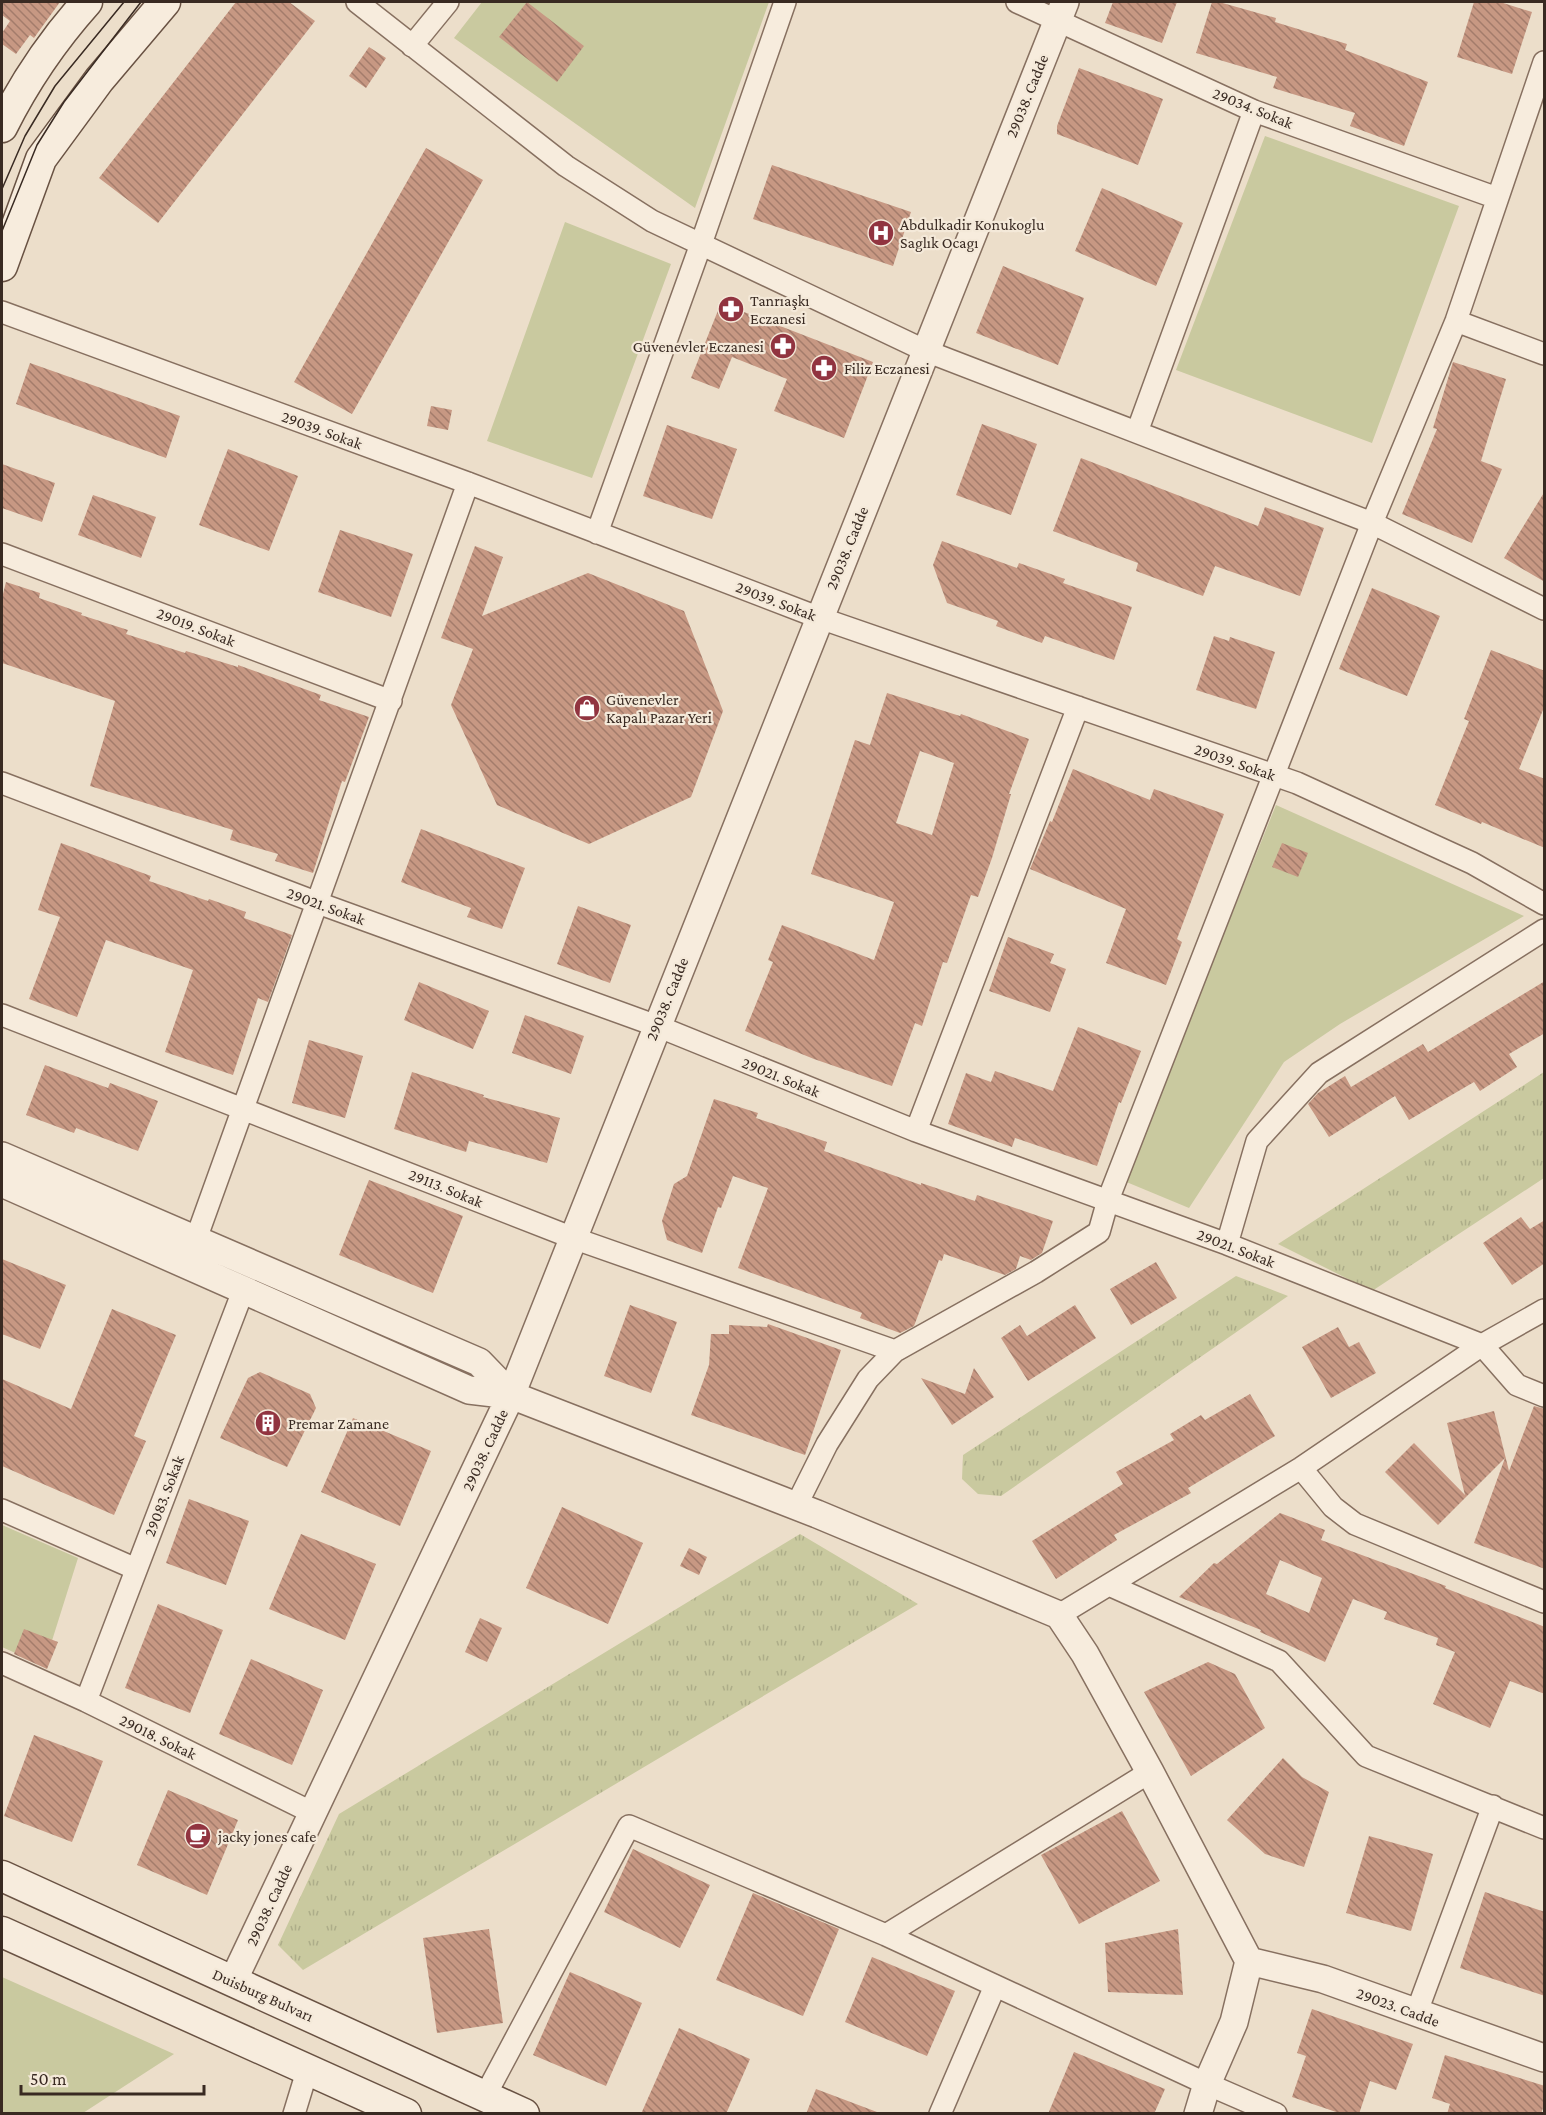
<svg xmlns="http://www.w3.org/2000/svg" width="1546" height="2115" font-family="'Crimson Pro',serif">
<defs>
<pattern id="grass-tufts" width="24" height="20" patternUnits="userSpaceOnUse" patternTransform="scale(1.5)"><rect width="24" height="20" fill="#c9c99f"/><path d="M3 7l-1-3M5 7V3M7 7l1-3M15 17l-1-3M17 17v-4M19 17l1-3" fill="none" stroke="#adad89"/></pattern>
<pattern id="building-back-hatch" width="6" height="6" patternUnits="userSpaceOnUse" patternTransform="scale(1.5)"><rect width="6" height="6" fill="#c79883"/><path d="M-1 5l2 2M0 0l6 6M5-1l2 2" fill="none" stroke="#a37c6b"/></pattern>
</defs>
<rect width="100%" height="100%" fill="#ecdeca"/>
<path fill="url(#grass-tufts)" d="M 1544,1072 L 1544,1178 L 1372,1291 L 1278,1244 Z
M 1236,1276 L 1288,1296 L 1001,1496 L 978,1494 L 962,1479 L 963,1455 Z
M 800,1534 L 918,1604 L 303,1970 L 278,1945 L 339,1814 Z"/>
<path fill="#c9c99f" d="M 482,2 L 769,2 L 695,208 L 454,38 Z
M 1265,136 L 1459,206 L 1372,443 L 1176,370 Z
M 565,222 L 671,264 L 592,478 L 487,441 Z
M 1276,805 L 1524,916 L 1340,1024 L 1284,1062 L 1189,1208 L 1124,1181 Z
M 2,1525 L 78,1558 L 44,1666 L 2,1647 Z
M 2,1977 L 174,2054 L 83,2113 L 2,2113 Z"/>
<path fill="url(#building-back-hatch)" fill-rule="evenodd" d="M 2,2 L 60,2 L 34,38 L 30,35 L 16,54 L 2,44 L 2,33 L 10,21 L 2,15 Z
M 236,2 L 289,2 L 315,21 L 158,223 L 99,178 Z
M 527,2 L 584,46 L 557,82 L 499,37 Z
M 1113,2 L 1177,2 L 1162,43 L 1105,23 Z
M 1212,2 L 1219,2 L 1276,18 L 1275,22 L 1347,44 L 1345,50 L 1428,82 L 1404,146 L 1350,126 L 1355,113 L 1273,88 L 1277,77 L 1196,53 Z
M 1474,2 L 1500,2 L 1532,12 L 1512,74 L 1457,57 Z
M 369,47 L 386,58 L 366,88 L 349,76 Z
M 1079,68 L 1163,99 L 1138,165 L 1057,134 L 1057,126 Z
M 426,148 L 483,180 L 352,414 L 294,382 Z
M 772,165 L 911,212 L 893,266 L 753,219 Z
M 1102,188 L 1183,223 L 1156,286 L 1075,251 Z
M 1003,266 L 1084,298 L 1058,365 L 976,333 Z
M 721,303 L 873,362 L 844,438 L 774,411 L 787,379 L 732,357 L 719,389 L 691,378 Z
M 1453,362 L 1506,379 L 1481,461 L 1502,469 L 1472,543 L 1402,514 L 1437,429 L 1433,428 Z
M 30,363 L 180,416 L 166,458 L 16,404 Z
M 431,406 L 452,410 L 448,430 L 427,426 Z
M 982,424 L 1037,444 L 1011,515 L 956,495 Z
M 667,425 L 737,449 L 712,519 L 643,496 Z
M 228,449 L 298,476 L 269,551 L 199,525 Z
M 1081,458 L 1258,526 L 1265,507 L 1324,528 L 1300,596 L 1215,566 L 1203,596 L 1136,571 L 1138,563 L 1053,531 Z
M 2,464 L 55,483 L 42,522 L 2,508 Z
M 1545,491 L 1545,582 L 1504,558 Z
M 93,495 L 156,517 L 141,558 L 78,535 Z
M 340,530 L 413,554 L 391,617 L 318,592 Z
M 942,541 L 1017,568 L 1019,563 L 1065,579 L 1063,583 L 1132,607 L 1114,660 L 1045,636 L 1042,643 L 996,626 L 998,621 L 947,603 L 933,565 Z
M 475,546 L 503,557 L 482,616 L 588,573 L 684,611 L 723,711 L 691,797 L 589,844 L 497,805 L 451,705 L 473,649 L 441,638 Z
M 6,582 L 40,593 L 39,598 L 82,613 L 81,615 L 128,630 L 126,634 L 185,653 L 186,651 L 238,667 L 238,665 L 321,695 L 319,700 L 369,717 L 345,782 L 342,781 L 313,873 L 275,861 L 278,854 L 230,840 L 233,830 L 90,786 L 115,701 L 2,663 L 2,598 Z
M 1372,588 L 1440,616 L 1407,696 L 1339,669 Z
M 1214,636 L 1229,641 L 1230,637 L 1275,652 L 1256,709 L 1196,690 Z
M 1491,650 L 1545,671 L 1545,705 L 1519,769 L 1545,779 L 1545,848 L 1482,822 L 1481,824 L 1435,805 L 1469,721 L 1464,719 Z
M 887,693 L 960,716 L 961,714 L 1029,739 L 1009,794 L 1011,794 L 992,858 L 978,897 L 971,895 L 947,963 L 943,962 L 922,1026 L 915,1023 L 892,1086 L 814,1059 L 745,1031 L 773,962 L 768,960 L 782,925 L 874,960 L 894,902 L 811,874 L 855,740 L 870,745 ZM 920,751 L 954,763 L 932,835 L 896,823 Z
M 1073,769 L 1150,800 L 1154,789 L 1224,814 L 1177,939 L 1182,942 L 1166,985 L 1106,963 L 1126,909 L 1030,869 L 1050,821 L 1052,822 Z
M 421,829 L 525,868 L 502,929 L 467,917 L 471,908 L 401,882 Z
M 61,843 L 151,876 L 149,881 L 208,901 L 209,899 L 246,912 L 244,918 L 292,935 L 268,1002 L 258,998 L 233,1075 L 165,1052 L 193,970 L 106,940 L 77,1017 L 29,999 L 60,917 L 38,910 Z
M 1282,843 L 1308,853 L 1298,877 L 1272,867 Z
M 578,906 L 631,925 L 610,983 L 557,964 Z
M 1008,937 L 1054,954 L 1050,963 L 1066,969 L 1050,1012 L 989,991 Z
M 1545,981 L 1545,1033 L 1509,1054 L 1517,1067 L 1480,1091 L 1474,1082 L 1409,1120 L 1395,1096 L 1329,1137 L 1308,1104 L 1318,1093 L 1345,1076 L 1351,1087 L 1423,1044 L 1428,1052 Z
M 419,982 L 489,1011 L 473,1049 L 404,1020 Z
M 525,1015 L 584,1036 L 571,1074 L 512,1053 Z
M 1078,1027 L 1141,1051 L 1121,1103 L 1119,1102 L 1097,1166 L 1015,1138 L 1012,1147 L 948,1124 L 966,1073 L 991,1082 L 995,1071 L 1053,1091 Z
M 309,1040 L 363,1056 L 345,1118 L 292,1103 Z
M 45,1065 L 108,1088 L 110,1083 L 158,1101 L 138,1151 L 76,1128 L 74,1133 L 26,1115 Z
M 412,1072 L 484,1095 L 483,1097 L 560,1118 L 547,1163 L 469,1141 L 466,1152 L 394,1129 Z
M 714,1099 L 758,1113 L 756,1118 L 827,1142 L 824,1151 L 921,1185 L 921,1183 L 975,1201 L 977,1195 L 1053,1221 L 1042,1253 L 1031,1260 L 1020,1256 L 1016,1269 L 1005,1275 L 944,1254 L 942,1261 L 939,1260 L 914,1326 L 900,1333 L 860,1318 L 862,1313 L 738,1268 L 768,1188 L 733,1176 L 721,1208 L 718,1207 L 702,1253 L 667,1240 L 662,1221 L 674,1184 L 687,1176 Z
M 369,1180 L 463,1216 L 433,1293 L 339,1255 Z
M 1521,1217 L 1530,1229 L 1545,1220 L 1545,1263 L 1512,1285 L 1483,1243 Z
M 2,1259 L 66,1285 L 40,1349 L 2,1334 Z
M 1156,1262 L 1177,1298 L 1131,1325 L 1110,1289 Z
M 630,1305 L 677,1322 L 651,1393 L 604,1376 Z
M 1075,1305 L 1096,1338 L 1028,1381 L 1001,1338 L 1020,1325 L 1027,1336 Z
M 112,1309 L 176,1335 L 134,1436 L 146,1441 L 114,1515 L 2,1466 L 2,1379 L 71,1409 Z
M 768,1324 L 841,1350 L 805,1455 L 691,1415 L 709,1365 L 711,1334 L 729,1334 L 729,1325 L 767,1327 Z
M 1338,1327 L 1349,1347 L 1359,1342 L 1376,1373 L 1331,1398 L 1302,1347 Z
M 974,1368 L 994,1397 L 952,1425 L 921,1378 L 965,1394 Z
M 260,1372 L 310,1394 L 316,1408 L 287,1467 L 220,1438 L 248,1378 Z
M 1250,1394 L 1275,1436 L 1188,1488 L 1191,1493 L 1114,1535 L 1117,1540 L 1056,1579 L 1032,1541 L 1123,1484 L 1116,1472 L 1174,1440 L 1170,1434 L 1201,1415 L 1205,1420 Z
M 1534,1406 L 1545,1409 L 1545,1569 L 1474,1543 L 1505,1458 L 1438,1525 L 1385,1472 L 1414,1443 L 1465,1495 L 1447,1423 L 1494,1411 L 1509,1471 Z
M 353,1418 L 431,1451 L 400,1526 L 321,1492 Z
M 189,1499 L 249,1521 L 226,1585 L 166,1563 Z
M 562,1507 L 643,1543 L 608,1624 L 526,1588 Z
M 1280,1513 L 1325,1530 L 1321,1540 L 1446,1586 L 1445,1588 L 1545,1627 L 1545,1694 L 1510,1681 L 1490,1728 L 1433,1704 L 1455,1652 L 1436,1645 L 1438,1638 L 1384,1619 L 1387,1612 L 1353,1599 L 1325,1662 L 1260,1632 L 1261,1630 L 1179,1597 L 1214,1563 L 1217,1564 ZM 1280,1560 L 1322,1578 L 1309,1613 L 1266,1594 Z
M 301,1534 L 376,1564 L 345,1640 L 269,1609 Z
M 689,1548 L 707,1557 L 699,1575 L 680,1566 Z
M 158,1604 L 223,1630 L 190,1713 L 125,1688 Z
M 480,1618 L 502,1628 L 487,1662 L 465,1652 Z
M 24,1629 L 58,1642 L 47,1669 L 14,1654 Z
M 251,1659 L 323,1690 L 292,1765 L 219,1734 Z
M 1208,1662 L 1235,1674 L 1265,1728 L 1191,1776 L 1144,1692 Z
M 34,1735 L 103,1761 L 72,1842 L 4,1816 Z
M 1283,1758 L 1302,1777 L 1329,1792 L 1304,1867 L 1265,1854 L 1227,1820 Z
M 168,1790 L 238,1820 L 207,1895 L 137,1865 Z
M 1122,1811 L 1160,1881 L 1079,1924 L 1041,1855 Z
M 1369,1836 L 1433,1854 L 1411,1931 L 1346,1913 Z
M 633,1849 L 710,1885 L 680,1948 L 604,1912 Z
M 1485,1892 L 1545,1912 L 1545,1996 L 1460,1968 Z
M 753,1893 L 839,1929 L 803,2016 L 716,1980 Z
M 489,1929 L 503,2023 L 437,2033 L 423,1938 Z
M 1178,1929 L 1183,1995 L 1108,1992 L 1105,1943 Z
M 872,1957 L 955,1991 L 927,2056 L 845,2022 Z
M 570,1972 L 642,2003 L 606,2086 L 533,2055 Z
M 1312,2009 L 1413,2044 L 1396,2090 L 1370,2081 L 1359,2114 L 1342,2114 L 1292,2097 L 1306,2056 L 1297,2053 Z
M 679,2028 L 750,2059 L 726,2114 L 641,2114 Z
M 1074,2052 L 1165,2089 L 1154,2114 L 1048,2114 Z
M 1445,2055 L 1545,2086 L 1545,2102 L 1541,2114 L 1447,2114 L 1450,2104 L 1432,2098 Z
M 816,2089 L 877,2112 L 876,2114 L 806,2114 Z"/>
<g fill="none" stroke-linecap="round" stroke-linejoin="round">
<defs>
<path id="minor" d="M 357,2 L 566,166 L 652,221 L 926,351 L 1372,523 L 1544,609
M 1017,2 L 1254,111 L 1497,198
M 412,46 L 448,2
M 2,312 L 468,483 L 820,618 L 1297,783 L 1472,863 L 1544,904
M 1456,321 L 1544,354
M 1137,432 L 1254,111
M 597,533 L 701,244 L 785,2
M 2,554 L 391,701
M 2,783 L 318,903 L 657,1026 L 916,1131 L 1227,1244 L 1482,1345 L 1517,1385 L 1544,1396
M 2,1015 L 573,1238 L 895,1351
M 916,1131 L 1078,707
M 196,1239 L 468,483
M 1227,1244 L 1257,1141 L 1319,1073 L 1544,930
M 1301,1468 L 1333,1507 L 1355,1524 L 1544,1602
M 796,1506 L 827,1444 L 868,1379 L 895,1351 L 1036,1272 L 1099,1232 L 1108,1200 L 1372,523 L 1456,321 L 1544,62
M 2,1510 L 136,1569
M 1109,1585 L 1279,1661 L 1366,1756 L 1544,1828
M 1059,1615 L 1301,1468 L 1482,1345 L 1544,1310
M 2,1663 L 86,1701 L 313,1813
M 86,1701 L 243,1291
M 886,1935 L 1150,1772
M 1416,2014 L 1493,1806
M 485,2096 L 629,1826 L 886,1935 L 1207,2084 L 1276,2114
M 294,2114 L 308,2068
M 940,2114 L 995,1986"/>
<path id="tertiary" d="M 2,1156 L 479,1362 L 511,1395
M 2,1183 L 469,1390 L 511,1395 L 817,1514 L 1059,1615 L 1085,1654 L 1150,1772 L 1249,1961 L 1234,2022 L 1207,2084 L 1198,2114
M 1249,1961 L 1323,1979 L 1544,2058
M 233,1981 L 511,1395 L 1065,2"/>
<path id="secondary" d="M 2,127 C 25,81 53,40 87,2
M 2,266 L 41,159 L 99,80 L 165,2
M 2,1876 L 524,2114
M 2,1932 L 406,2114"/>
</defs>
<use href="#minor" stroke="#877060" stroke-width="24"/>
<use href="#tertiary" stroke="#877060" stroke-width="30"/>
<use href="#secondary" stroke="#695243" stroke-width="33"/>
<use href="#minor" stroke="#f7ecdd" stroke-width="21"/>
<use href="#tertiary" stroke="#f7ecdd" stroke-width="27"/>
<use href="#secondary" stroke="#f7ecdd" stroke-width="30"/>
<path stroke="#392a22" stroke-width="1.5" d="M 2,189 L 25,136 L 55,86 L 124,2
M 2,231 L 37,145 L 64,102 L 141,2"/>
</g>
<defs>
<symbol id="hospital-disc" viewBox="-11 -11 22 22"><circle r="9.5" fill="#913440" stroke="#f4e9d9"/><path d="M-5-5h3v3.5h4V-5h3V5h-3V1.5h-4V5h-3Z" fill="#fff"/></symbol>
<symbol id="pharmacy-disc" viewBox="-11 -11 22 22"><circle r="9.5" fill="#913440" stroke="#f4e9d9"/><path d="M-2-6h4v4h4v4h-4v4h-4v-4h-4v-4h4Z" fill="#fff"/></symbol>
<symbol id="shop-disc" viewBox="-11 -11 22 22"><circle r="9.5" fill="#913440" stroke="#f4e9d9"/><path d="M-5-2.5h2.3a2.7 3.5 0 0 1 5.4 0H5L5.5 6h-11ZM-1.5-2.5h3a1.5 2.3 0 0 0-3 0Z" fill="#fff"/></symbol>
<symbol id="building-disc" viewBox="-11 -11 22 22"><circle r="9.5" fill="#913440" stroke="#f4e9d9"/><path d="M-4-6H4V6H1V3H-1V6H-4ZM-2.5-4.3h1.7v1.8h-1.7ZM.8-4.3h1.7v1.8H.8ZM-2.5-1h1.7V.8h-1.7ZM.8-1h1.7V.8H.8Z" fill="#fff"/></symbol>
<symbol id="cafe-disc" viewBox="-11 -11 22 22"><circle r="9.5" fill="#913440" stroke="#f4e9d9"/><path d="M-5.5-4.5H6V0H3Q3 3.5 0 3.5H-2.5Q-5.5 3.5-5.5 0ZM3-3.2v2h1.7v-2ZM-6 4.5H4V6H-6Z" fill="#fff"/></symbol>
</defs>
<g fill-rule="evenodd">
<use href="#hospital-disc" x="866" y="218" width="30" height="30"/>
<use href="#pharmacy-disc" x="716" y="294" width="30" height="30"/>
<use href="#pharmacy-disc" x="768" y="331" width="30" height="30"/>
<use href="#pharmacy-disc" x="809" y="353" width="30" height="30"/>
<use href="#shop-disc" x="572" y="693" width="30" height="30"/>
<use href="#building-disc" x="253" y="1408" width="30" height="30"/>
<use href="#cafe-disc" x="183" y="1821" width="30" height="30"/>
</g>
<g text-anchor="middle" dominant-baseline="central" stroke-width="4.5" stroke-linejoin="round" paint-order="stroke">
<g font-size="16" fill="#392a22" stroke="#f4e9d9">
<text transform="translate(1027 96) rotate(-68)">29038. Cadde</text>
<text transform="translate(1253 108) rotate(22)">29034. Sokak</text>
<text transform="translate(322 430) rotate(20)">29039. Sokak</text>
<text transform="translate(847 548) rotate(-68)">29038. Cadde</text>
<text transform="translate(776 601) rotate(21)">29039. Sokak</text>
<text transform="translate(196 627) rotate(21)">29019. Sokak</text>
<text transform="translate(1235 762) rotate(19)">29039. Sokak</text>
<text transform="translate(326 906) rotate(20)">29021. Sokak</text>
<text transform="translate(667 999) rotate(-68)">29038. Cadde</text>
<text transform="translate(781 1077) rotate(22)">29021. Sokak</text>
<text transform="translate(446 1188) rotate(22)">29113. Sokak</text>
<text transform="translate(1236 1248) rotate(21)">29021. Sokak</text>
<text transform="translate(485 1450) rotate(-65)">29038. Cadde</text>
<text transform="translate(164 1496) rotate(-69)">29083. Sokak</text>
<text transform="translate(158 1737) rotate(26)">29018. Sokak</text>
<text transform="translate(269 1905) rotate(-65)">29038. Cadde</text>
<text transform="translate(263 1995) rotate(24)">Duisburg Bulvarı</text>
<text transform="translate(1398 2007) rotate(20)">29023. Cadde</text>
</g>
<g font-size="16" fill="#392a22" stroke="#f4e9d9" text-anchor="start">
<text x="900" y="224">Abdulkadir Konukoglu<tspan x="900" dy="18">Saglık Ocagı</tspan></text>
<text x="750" y="300">Tanrıaşkı<tspan x="750" dy="18">Eczanesi</tspan></text>
<text x="764" y="346" text-anchor="end">Güvenevler Eczanesi</text>
<text x="844" y="368">Filiz Eczanesi</text>
<text x="606" y="699">Güvenevler<tspan x="606" dy="18">Kapalı Pazar Yeri</tspan></text>
<text x="288" y="1423">Premar Zamane</text>
<text x="218" y="1836">jacky jones cafe</text>
</g>
</g>
<rect width="1546" height="2115" fill="none" stroke="#392a22" stroke-width="6"/>
<path d="M21 2085v9h183v-9" fill="none" stroke="#392a22" stroke-width="3"/>
<text x="30" y="2085" font-size="18" fill="#392a22" stroke="#f4e9d9" stroke-width="4.5" paint-order="stroke">50 m</text>
</svg>
